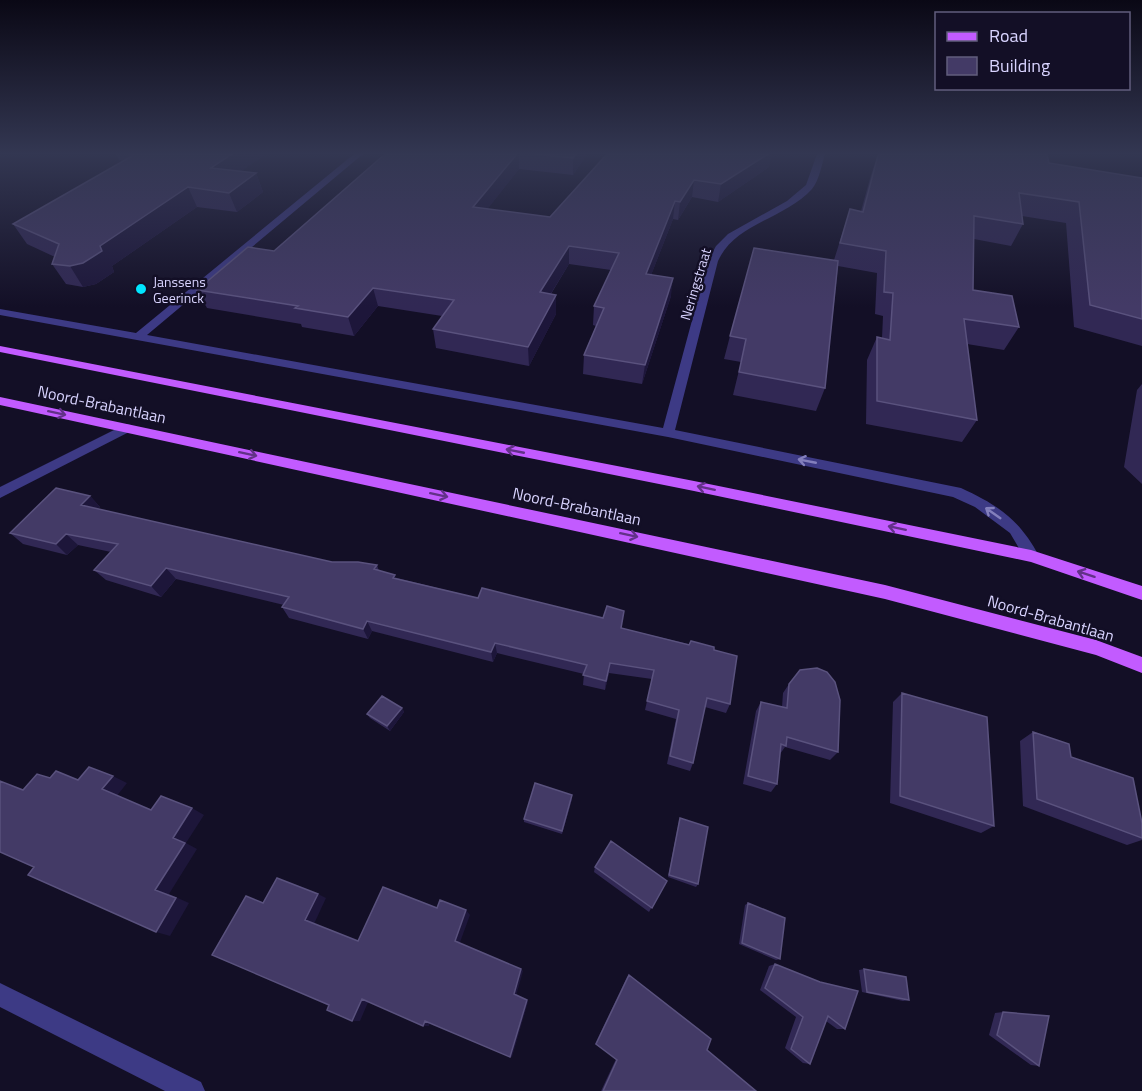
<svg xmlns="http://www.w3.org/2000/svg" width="1142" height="1091" font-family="'Titillium Web',sans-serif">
<rect width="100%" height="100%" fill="#130f26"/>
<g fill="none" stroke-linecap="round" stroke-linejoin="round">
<path fill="#3d3a85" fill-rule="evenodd" d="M 354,154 L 363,154 L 147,335 L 663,428 L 708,261 L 716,246 L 728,234 L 787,201 L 806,185 L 817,154 L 825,154 C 822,164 819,181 812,189 C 785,219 735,223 718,261 L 675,430 L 961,488 C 998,505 1020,520 1039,556 L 1036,560 L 1026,560 L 1010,533 L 975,507 L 953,497 L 668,437 L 0,315 L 0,309 L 136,333 Z
M 126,424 L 131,425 L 132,428 L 131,431 L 0,498 L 0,487 Z
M 0,983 L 201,1082 L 205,1091 L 165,1091 L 0,1007 Z"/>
<path fill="#c25bff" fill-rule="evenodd" d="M 0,346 L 694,481 L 1031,550 L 1142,586 L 1142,600 L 1031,562 L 694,491 L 0,352 Z
M 0,397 L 885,585 L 1096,640 L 1142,657 L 1142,673 L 1096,655 L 885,599 L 0,405 Z"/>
</g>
<path fill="#312854" d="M 116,154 L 266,154 L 241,171 L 256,173 L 263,192 L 237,212 L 197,207 L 112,266 L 114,272 L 96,284 L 83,287 L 66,284 L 52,264 L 55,257 L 27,244 L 13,224 L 124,161 L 119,160 Z
M 385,154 L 587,154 L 573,175 L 519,169 L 487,209 L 550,217 L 607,154 L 769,167 L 718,202 L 692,197 L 678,220 L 673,219 L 651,275 L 671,296 L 642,384 L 583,374 L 584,355 L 596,326 L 593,325 L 594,306 L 611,270 L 569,264 L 551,294 L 556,295 L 556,314 L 529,366 L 436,348 L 433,329 L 442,316 L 378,306 L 354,336 L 302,327 L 301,324 L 207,308 L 197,290 L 274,251 Z
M 878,155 L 1049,163 L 1142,178 L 1142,346 L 1074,327 L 1066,223 L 1022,216 L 1023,224 L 1011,246 L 974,239 L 973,290 L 1019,327 L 1004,350 L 967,344 L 977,420 L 962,442 L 866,424 L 867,360 L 877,337 L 882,338 L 883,316 L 875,314 L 877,273 L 838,266 L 825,388 L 816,411 L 733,395 L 741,362 L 724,359 L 730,336 L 834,260 L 850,209 L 861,211 L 871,175 Z
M 1142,384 L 1142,484 L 1124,467 L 1137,390 Z
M 90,496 L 100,507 L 98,509 L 332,562 L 377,565 L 379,571 L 397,578 L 478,598 L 621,628 L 714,650 L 730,704 L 726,713 L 705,707 L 693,763 L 690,771 L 667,764 L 676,719 L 645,710 L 652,679 L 609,673 L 605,690 L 583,685 L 584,674 L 497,653 L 493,662 L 372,631 L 368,639 L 289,618 L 282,607 L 284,605 L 176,579 L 161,597 L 106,580 L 94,570 L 111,552 L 78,545 L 67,555 L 23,544 L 10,533 Z
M 789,684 L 838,752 L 830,760 L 785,747 L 780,754 L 777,784 L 771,792 L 743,784 L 756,711 L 761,702 L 782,707 L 783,693 Z
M 902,693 L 994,826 L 981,833 L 890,803 L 893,702 Z
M 402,708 L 404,712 L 390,731 L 370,718 L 367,714 Z
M 1033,732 L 1071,757 L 1142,823 L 1142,840 L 1127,845 L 1023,806 L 1020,741 Z
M 572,795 L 572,799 L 562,834 L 524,822 L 524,819 Z
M 680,818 L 698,884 L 696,887 L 668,877 L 679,821 Z
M 595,867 L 667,881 L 649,912 L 594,872 Z
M 748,903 L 780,959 L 776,960 L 739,944 L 745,905 Z
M 775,964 L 845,1029 L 837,1029 L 826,1021 L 810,1064 L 803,1063 L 785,1048 L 796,1017 L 760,990 L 769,966 Z
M 864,969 L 909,1000 L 903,1001 L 862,992 L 859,970 Z
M 629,975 L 707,1050 L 756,1091 L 601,1091 L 616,1059 L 595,1044 L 627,977 Z
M 1003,1012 L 1039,1066 L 1031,1065 L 989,1035 L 995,1013 Z"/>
<path fill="#1d163a" d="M 232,154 L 266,154 L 219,187 L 211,168 Z
M 517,154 L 519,154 L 519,169 L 475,225 L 473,207 Z
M 576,154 L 587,154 L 573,175 L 573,158 Z
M 768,154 L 772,154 L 769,167 L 718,202 L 721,184 Z
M 256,173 L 263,192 L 237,212 L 229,193 Z
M 694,180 L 692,197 L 678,220 L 680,202 Z
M 188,187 L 197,207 L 112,266 L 114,272 L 96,284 L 83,287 L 70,266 Z
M 675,201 L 673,219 L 644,293 L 646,274 Z
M 569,246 L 569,264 L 540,311 L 540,292 Z
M 673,278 L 671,296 L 642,384 L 645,365 Z
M 373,288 L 378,306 L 354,336 L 348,317 Z
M 556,295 L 556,314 L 529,366 L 528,347 Z
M 90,496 L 100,507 L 91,517 L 81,505 Z
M 66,534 L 78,545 L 67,555 L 56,544 Z
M 166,568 L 176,579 L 161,597 L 151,586 Z
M 367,621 L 372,631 L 368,639 L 363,629 Z
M 495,643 L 497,653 L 493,662 L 491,652 Z
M 610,663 L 609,673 L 605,690 L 606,681 Z
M 402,708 L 404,712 L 390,731 L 387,726 Z
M 113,776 L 127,783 L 116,797 L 102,789 Z
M 572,795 L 572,799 L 562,834 L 562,831 Z
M 192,808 L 204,815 L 186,843 L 197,849 L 169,894 L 189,903 L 170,936 L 156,932 L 155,890 L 173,838 Z
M 318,894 L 326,898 L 314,924 L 305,920 Z
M 466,910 L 470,915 L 459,945 L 455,941 Z
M 521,969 L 523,971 L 516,996 L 514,994 Z
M 362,999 L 369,1000 L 360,1021 L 352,1021 Z
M 527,1000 L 528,1002 L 512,1057 L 510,1057 Z
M 425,1021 L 430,1022 L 429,1026 L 423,1026 Z"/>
<path fill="#433a66" stroke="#5a527e" stroke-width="1.5" d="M 130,154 L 232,154 L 211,168 L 256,173 L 229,193 L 188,187 L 100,246 L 102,251 L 83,263 L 70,266 L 52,264 L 59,244 L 13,224 L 132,156 Z
M 385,154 L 517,154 L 473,207 L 550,217 L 607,154 L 768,154 L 721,184 L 694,180 L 680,202 L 675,201 L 646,274 L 673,278 L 645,365 L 584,355 L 604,308 L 594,306 L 619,253 L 569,246 L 540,292 L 556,295 L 528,347 L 433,329 L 454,300 L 373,288 L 348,317 L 295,308 L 298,306 L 197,290 L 248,247 L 274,251 Z
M 534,154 L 576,154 L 573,158 Z
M 881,154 L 1047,154 L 1049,163 L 1142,178 L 1142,319 L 1090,305 L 1079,202 L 1019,193 L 1023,224 L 974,216 L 973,290 L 1012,296 L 1019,327 L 964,319 L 977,420 L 877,401 L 877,337 L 890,340 L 893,293 L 884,292 L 886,251 L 840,243 L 850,209 L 863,212 L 878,155 L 881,155 Z
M 754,248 L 838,261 L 825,388 L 739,372 L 746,339 L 730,336 Z
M 56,488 L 90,496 L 81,505 L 332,562 L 358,562 L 377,565 L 374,569 L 395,575 L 393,578 L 478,598 L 482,588 L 603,618 L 607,606 L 624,611 L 621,628 L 689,645 L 691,641 L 714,647 L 714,650 L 737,656 L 730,704 L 707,698 L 693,763 L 670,756 L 679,710 L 647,701 L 654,670 L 610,663 L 606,681 L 583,675 L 587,665 L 495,643 L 491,652 L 367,621 L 363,629 L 282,607 L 289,597 L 166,568 L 151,586 L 94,570 L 118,544 L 66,534 L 56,544 L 10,533 Z
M 817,668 L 827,672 L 835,682 L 840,700 L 838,752 L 787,737 L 786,746 L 781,744 L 777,784 L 748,776 L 761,702 L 787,708 L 789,684 L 800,670 Z
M 902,693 L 987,717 L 994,826 L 900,796 Z
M 382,696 L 402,708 L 387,726 L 367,714 Z
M 1033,732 L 1069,744 L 1071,757 L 1133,778 L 1142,823 L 1142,838 L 1037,799 Z
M 89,767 L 113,776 L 102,789 L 151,810 L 161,796 L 192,808 L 173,838 L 185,843 L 155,890 L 176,898 L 156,932 L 28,875 L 34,867 L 0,852 L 0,781 L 23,790 L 37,774 L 50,778 L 56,771 L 78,780 Z
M 535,783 L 572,795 L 562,831 L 524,819 Z
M 680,818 L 708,827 L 698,884 L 669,875 Z
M 611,841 L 667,881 L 652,908 L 595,867 Z
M 277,878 L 318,894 L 305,920 L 358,941 L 383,887 L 437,908 L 440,900 L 466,910 L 455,941 L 521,969 L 514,994 L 527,1000 L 510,1057 L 425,1021 L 423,1026 L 362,999 L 352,1021 L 327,1010 L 329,1005 L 212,955 L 246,896 L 263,903 Z
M 748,903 L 785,918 L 780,959 L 742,943 Z
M 775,964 L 820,982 L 858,991 L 845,1029 L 828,1016 L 810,1064 L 791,1049 L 803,1017 L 765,988 Z
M 864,969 L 906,977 L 909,1000 L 867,992 Z
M 629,975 L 711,1039 L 707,1050 L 756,1091 L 603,1091 L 617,1060 L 596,1044 Z
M 1003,1012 L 1049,1016 L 1039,1066 L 997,1035 Z"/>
<defs><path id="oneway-shaft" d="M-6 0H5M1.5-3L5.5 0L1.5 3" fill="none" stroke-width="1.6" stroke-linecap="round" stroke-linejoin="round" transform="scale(1.5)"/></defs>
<g stroke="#623188">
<use href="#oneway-shaft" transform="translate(57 413) rotate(12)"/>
<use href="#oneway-shaft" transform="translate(515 451) rotate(-169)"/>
<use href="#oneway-shaft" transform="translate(248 454) rotate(12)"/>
<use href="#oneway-shaft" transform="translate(706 488) rotate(-168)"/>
<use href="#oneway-shaft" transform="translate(439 495) rotate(12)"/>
<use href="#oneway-shaft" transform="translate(897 528) rotate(-168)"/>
<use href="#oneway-shaft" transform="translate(629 535) rotate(12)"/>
<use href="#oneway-shaft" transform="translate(1086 574) rotate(-162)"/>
</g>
<g stroke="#837fbc">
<use href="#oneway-shaft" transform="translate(807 461) rotate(-169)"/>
<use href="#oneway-shaft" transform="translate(993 513) rotate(-145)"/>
</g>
<linearGradient id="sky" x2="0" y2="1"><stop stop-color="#0a0815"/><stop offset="0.5" stop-color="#333752"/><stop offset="1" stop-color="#333752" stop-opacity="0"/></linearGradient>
<rect width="1142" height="307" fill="url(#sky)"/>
<circle fill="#00e5ff" stroke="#130f26" stroke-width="2" cx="141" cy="289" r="6"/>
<g text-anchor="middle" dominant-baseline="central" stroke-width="5" stroke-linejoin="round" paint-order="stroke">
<g font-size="14" fill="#d9d4ff" stroke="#130f26" text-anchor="start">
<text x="153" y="281">Janssens<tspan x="153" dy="16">Geerinck</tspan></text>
</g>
<g font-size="14" fill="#d9d4ff" stroke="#130f26">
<text transform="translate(695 284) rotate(-73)">Neringstraat</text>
</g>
<g font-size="16" fill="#d9d4ff" stroke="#130f26">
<text transform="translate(102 404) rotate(12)">Noord-Brabantlaan</text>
<text transform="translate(577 506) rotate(12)">Noord-Brabantlaan</text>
<text transform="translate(1051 618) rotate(16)">Noord-Brabantlaan</text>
</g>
</g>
<rect x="935" y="12" width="195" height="78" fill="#130f26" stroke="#625e7d" stroke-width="1.5"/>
<rect x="947" y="32" width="30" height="9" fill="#c25bff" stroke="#625e7d" stroke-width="1.5"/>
<text x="989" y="42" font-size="18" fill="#d9d4ff">Road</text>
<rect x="947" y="57" width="30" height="18" fill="#433a66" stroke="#625e7d" stroke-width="1.5"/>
<text x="989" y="72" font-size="18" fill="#d9d4ff">Building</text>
</svg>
